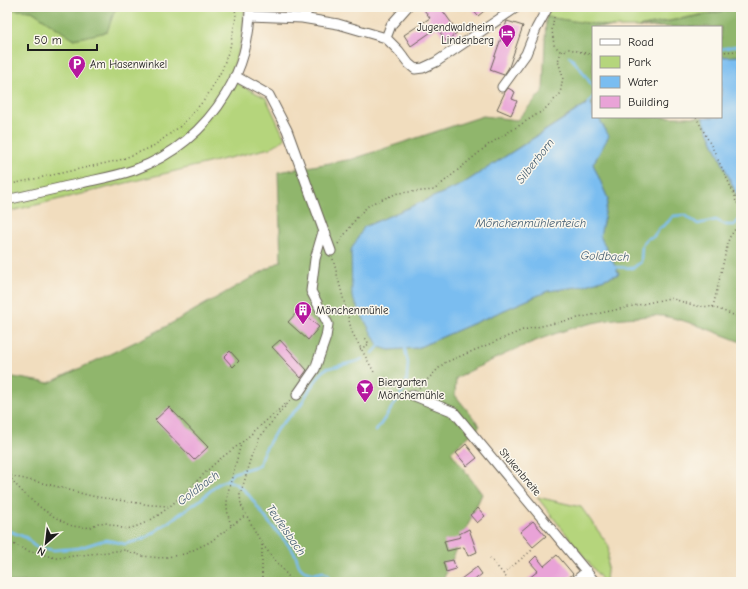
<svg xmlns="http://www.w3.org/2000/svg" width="748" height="589" font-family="'Comic Neue',sans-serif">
<rect width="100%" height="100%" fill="#fbf7ec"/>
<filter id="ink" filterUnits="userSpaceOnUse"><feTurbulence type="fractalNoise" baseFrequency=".025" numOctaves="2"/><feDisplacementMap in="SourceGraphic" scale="8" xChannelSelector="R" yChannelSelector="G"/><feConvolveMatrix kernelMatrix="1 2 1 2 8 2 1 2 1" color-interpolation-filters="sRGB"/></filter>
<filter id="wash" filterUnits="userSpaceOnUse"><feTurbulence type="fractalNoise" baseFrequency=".012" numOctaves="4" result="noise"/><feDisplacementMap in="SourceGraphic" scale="16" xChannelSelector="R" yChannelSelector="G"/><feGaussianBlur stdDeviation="0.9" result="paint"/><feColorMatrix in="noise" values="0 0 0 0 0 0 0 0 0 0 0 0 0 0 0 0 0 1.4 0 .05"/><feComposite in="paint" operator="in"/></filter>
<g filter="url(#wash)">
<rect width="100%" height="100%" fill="#f1ddbe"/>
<path fill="#b5d57c" stroke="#68784c" d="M 116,7 L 244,7 C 245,32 238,56 229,79 L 266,98 L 285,139 L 270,148 L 7,212 L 7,9 L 32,11 L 73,39 L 106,32 Z
M 548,7 L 741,7 L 638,27 L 613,27 L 546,17 Z
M 537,497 L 581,507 L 609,546 L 606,582 L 604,582 Z"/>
<path fill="#90b66c" stroke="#566944" d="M 7,7 L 116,7 L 107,32 L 73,39 L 32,11 L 7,9 Z
M 741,8 L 741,56 L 721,57 L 721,27 L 638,27 Z
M 546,17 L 613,27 L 593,27 L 593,108 L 589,102 L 461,185 L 364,227 L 389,350 L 417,348 L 548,291 L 584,286 L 619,274 L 600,236 L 608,199 L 593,164 L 608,136 L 598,117 L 702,117 L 739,200 L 741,199 L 741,342 C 717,333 688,320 663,316 C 656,315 647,316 639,317 C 574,319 514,349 456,378 L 455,395 L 480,426 L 451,452 L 482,494 L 442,582 L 7,582 L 7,376 L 49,383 L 158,331 L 281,261 L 278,172 L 353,159 L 483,116 L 517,120 L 543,91 Z"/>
<path fill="#7abdf0" stroke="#4b6c86" d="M 741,56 L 741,199 L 739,200 L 702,117 L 721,117 L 721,57 Z
M 590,102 L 593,108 L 593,117 L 598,117 L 609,136 L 593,164 L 608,199 L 600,236 L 619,274 L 584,286 L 548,291 L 417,348 L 389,350 L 379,347 L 352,297 L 351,250 L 364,227 L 461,185 Z"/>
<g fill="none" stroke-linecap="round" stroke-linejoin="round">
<path stroke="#7abdf0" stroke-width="2.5" d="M 721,49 L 741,45
M 569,56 L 580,68 L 593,87
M 589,103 L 593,97
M 739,200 L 741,213
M 614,267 L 633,268 L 641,262 L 642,245 L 648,238 L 653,237 L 659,229 L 668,222 L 673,216 L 684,215 L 698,224 L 716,220 L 726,225 L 734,225 L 739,220 L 741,216
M 373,353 L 380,345
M 376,431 L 406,387 L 408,363 L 405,349
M 227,480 C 247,488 250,497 262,513 C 272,528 285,539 295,554 C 298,559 297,566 303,570 C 309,574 317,574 323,572 L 328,575 L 329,582
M 7,530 L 27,538 L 33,545 L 38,548 L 54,550 L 79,548 L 101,541 L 107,540 L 125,544 L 144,539 L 200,500 L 219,483 L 227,480 L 233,473 L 257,466 L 260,463 L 262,455 L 277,429 L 300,406 L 311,387 L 325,369 L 358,361 L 362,359"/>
</g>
<g id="blocks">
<path fill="#e9a3d7" d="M 422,7 L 440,7 L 458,32 L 446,41 L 437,28 L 411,46 L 404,35 L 430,18 Z
M 470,7 L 489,7 L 478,16 Z
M 507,21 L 523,26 L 509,67 L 504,75 L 490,70 Z
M 508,88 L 515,92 L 512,99 L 517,101 L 511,115 L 497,109 L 505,92 Z
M 299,310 L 319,327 L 308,340 L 288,322 Z
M 280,340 L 307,370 L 301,378 L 272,347 Z
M 230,351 L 239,361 L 233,367 L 224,357 Z
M 169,407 L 208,447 L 194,460 L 155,420 Z
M 466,444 L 477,458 L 467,466 L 456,453 Z
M 478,508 L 485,516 L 477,523 L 470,515 Z
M 533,521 L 546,536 L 533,547 L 520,532 Z
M 469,529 L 477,552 L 468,556 L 464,547 L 447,551 L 444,541 L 461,537 L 459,534 Z
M 557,555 L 573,574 L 563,582 L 524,582 L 538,571 L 530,562 L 536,556 L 544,566 Z
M 453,560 L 456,569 L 446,572 L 443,562 Z
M 477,567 L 482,574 L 472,582 L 457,582 Z"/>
</g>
</g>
<g filter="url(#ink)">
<use href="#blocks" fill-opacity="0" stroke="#676055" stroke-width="1"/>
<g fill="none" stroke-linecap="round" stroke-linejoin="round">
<defs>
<path id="minor" d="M 250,16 L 302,18 L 338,24 L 386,38 L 399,51 L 409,64 L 415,69 L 423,68 L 436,62 L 517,7
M 302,18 L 310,7
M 386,38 L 391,25 L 407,7
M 235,76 L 269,95 L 287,130 L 331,251
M 502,87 L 526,54 L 536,29 L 548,7
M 7,200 C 32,194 56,189 81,183 C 99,179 117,176 134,170 C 173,156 205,129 226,94 C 242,68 250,37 250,7
M 297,395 L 315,369 L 326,337 L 328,324 L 311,291 L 315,259 L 322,235 L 326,234
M 412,395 L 454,412 L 595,582
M 574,582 L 587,571"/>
</defs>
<use href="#minor" stroke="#676055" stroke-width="11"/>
<path stroke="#676055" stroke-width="1.5" stroke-dasharray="1 3" stroke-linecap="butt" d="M 554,17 L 552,30 L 554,45 L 561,52
M 561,52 L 569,49 L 593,55
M 721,52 L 741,51
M 696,117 L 714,151 L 735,196 L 736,203 L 741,203
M 7,185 L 120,160 L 152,147 L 182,125 L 206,98 L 222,70 L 230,47 L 236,17 L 235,7
M 338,244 L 358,216 L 370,204 L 398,193 L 434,190 L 488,145 L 544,110 L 560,94 L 563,77 L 558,61 L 561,52
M 333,259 L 352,332 L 375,374
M 713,307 L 729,238 L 741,221
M 360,349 L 369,344 L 364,336
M 419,388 L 444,363 L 523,330 L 670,298 L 696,306 L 713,307 L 741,318
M 290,401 L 258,438 L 240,495 L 241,505 L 262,544 L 293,582
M 7,475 L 55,486 L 91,496 L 151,505 L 168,506
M 9,476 C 23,495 41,510 62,521 C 65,523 69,525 73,526 C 77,527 86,528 91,527 C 94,526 96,523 99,523 C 111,521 120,531 131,528 C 162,520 188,489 210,468 C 220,458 231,451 241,443 C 257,429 271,416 287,403
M 231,525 C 224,505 227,494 233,474 C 236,464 238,454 241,444
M 7,541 L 28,551 L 56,558 L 125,550 L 142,556 L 161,558 L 185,554 L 210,542 L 246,515
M 490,558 L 510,582
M 503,574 L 532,550
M 262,582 L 262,544"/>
<use href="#minor" stroke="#fff" stroke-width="9"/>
</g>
</g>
<defs>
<symbol id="hotel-pin" viewBox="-11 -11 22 30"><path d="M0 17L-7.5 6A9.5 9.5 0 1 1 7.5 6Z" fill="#b5179e" stroke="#fbf7ec"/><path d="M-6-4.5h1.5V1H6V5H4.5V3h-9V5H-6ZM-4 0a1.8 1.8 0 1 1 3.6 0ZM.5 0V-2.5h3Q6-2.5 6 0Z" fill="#fff"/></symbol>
<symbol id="parking-pin" viewBox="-11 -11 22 30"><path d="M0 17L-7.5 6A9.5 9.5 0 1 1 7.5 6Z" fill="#b5179e" stroke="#fbf7ec"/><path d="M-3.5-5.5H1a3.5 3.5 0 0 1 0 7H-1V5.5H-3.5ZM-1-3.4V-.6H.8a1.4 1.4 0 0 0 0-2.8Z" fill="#fff"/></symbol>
<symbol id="building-pin" viewBox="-11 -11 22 30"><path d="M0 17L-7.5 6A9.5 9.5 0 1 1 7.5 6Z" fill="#b5179e" stroke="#fbf7ec"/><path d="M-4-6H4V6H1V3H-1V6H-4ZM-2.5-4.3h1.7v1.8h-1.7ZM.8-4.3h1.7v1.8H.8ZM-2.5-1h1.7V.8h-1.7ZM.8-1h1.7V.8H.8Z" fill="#fff"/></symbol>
<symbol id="bar-pin" viewBox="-11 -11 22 30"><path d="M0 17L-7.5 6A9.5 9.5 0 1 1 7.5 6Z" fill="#b5179e" stroke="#fbf7ec"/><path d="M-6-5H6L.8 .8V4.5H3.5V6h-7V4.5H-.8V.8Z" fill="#fff"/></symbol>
</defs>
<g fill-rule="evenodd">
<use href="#hotel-pin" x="497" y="23" width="20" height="27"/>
<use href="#parking-pin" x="67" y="54" width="20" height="27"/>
<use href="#building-pin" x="293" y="300" width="20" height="27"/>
<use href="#bar-pin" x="355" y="378" width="20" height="27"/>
</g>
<g text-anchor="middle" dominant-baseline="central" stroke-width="3" stroke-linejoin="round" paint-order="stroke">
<g font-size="11" fill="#1c1c1c" stroke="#fbf7ec" text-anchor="start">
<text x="494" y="27" text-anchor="end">Jugendwaldheim<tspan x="494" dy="13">Lindenberg</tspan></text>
<text x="90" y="64">Am Hasenwinkel</text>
<text x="316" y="310">Mönchenmühle</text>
<text x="378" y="382">Biergarten<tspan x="378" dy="13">Mönchemühle</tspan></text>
</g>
<g font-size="11" fill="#1c1c1c" stroke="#fbf7ec">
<text transform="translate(520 472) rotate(50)">Stukenbreite</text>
</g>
<g font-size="12" font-style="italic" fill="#425c71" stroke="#fbf7ec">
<text transform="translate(535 161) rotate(-52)">Silberborn</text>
<text x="531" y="223">Mönchenmühlenteich</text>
<text transform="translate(605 256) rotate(2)">Goldbach</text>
<text transform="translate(198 488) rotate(-37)">Goldbach</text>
<text transform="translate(286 530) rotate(55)">Teufelsbach</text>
</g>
</g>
<rect width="748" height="589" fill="none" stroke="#fbf7ec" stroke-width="24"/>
<rect x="592" y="26" width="130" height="92" fill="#fbf7ec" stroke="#a29f99"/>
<rect x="600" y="39" width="20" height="6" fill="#ffffff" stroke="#a29f99"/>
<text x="628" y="46" font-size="12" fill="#1c1c1c">Road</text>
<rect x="600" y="56" width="20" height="12" fill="#b5d57c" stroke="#a29f99"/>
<text x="628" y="66" font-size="12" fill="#1c1c1c">Park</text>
<rect x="600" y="76" width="20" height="12" fill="#7abdf0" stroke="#a29f99"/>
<text x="628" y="86" font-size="12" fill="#1c1c1c">Water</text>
<rect x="600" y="96" width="20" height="12" fill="#e9a3d7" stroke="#a29f99"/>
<text x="628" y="106" font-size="12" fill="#1c1c1c">Building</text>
<g transform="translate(46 543) rotate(208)" stroke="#fbf7ec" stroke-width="3" paint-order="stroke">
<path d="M0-3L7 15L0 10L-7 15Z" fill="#1c1c1c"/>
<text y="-6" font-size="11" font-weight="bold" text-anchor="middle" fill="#1c1c1c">N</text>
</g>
<path d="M28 44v6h69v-6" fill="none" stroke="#1c1c1c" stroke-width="2"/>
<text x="34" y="44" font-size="12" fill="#1c1c1c" stroke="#fbf7ec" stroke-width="3" paint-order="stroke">50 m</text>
</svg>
